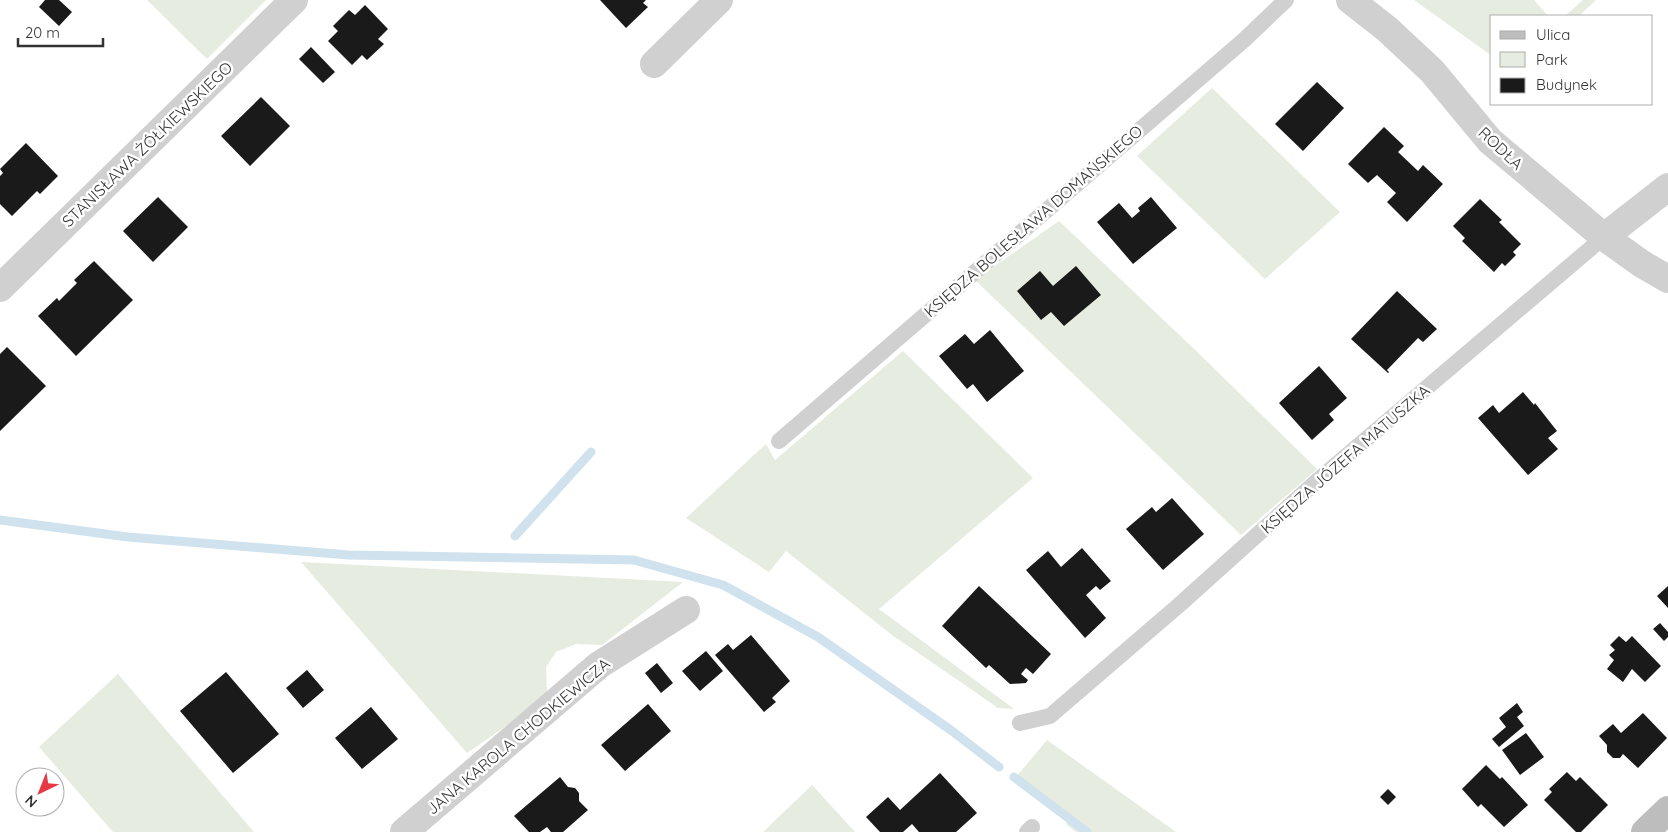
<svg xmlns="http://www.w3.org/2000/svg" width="1668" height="832" font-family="Quicksand,sans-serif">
<rect width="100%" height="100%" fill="#fff"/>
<path fill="#e6ecdf" d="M 147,0 L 266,0 L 207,59 Z
M 1414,0 L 1534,0 L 1548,16 L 1492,16 L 1492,56 Z
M 1583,0 L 1596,0 L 1579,16 L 1565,16 Z
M 1212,88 L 1340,212 L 1265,279 L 1137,156 Z
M 1059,221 L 1189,344 L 1317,469 L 1241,535 L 975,280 Z
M 903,351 L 1033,478 L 879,609 L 1014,709 L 998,708 L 962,683 L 892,635 L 786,551 L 769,572 L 686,518 L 766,444 L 775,460 Z
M 301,562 L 683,582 L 602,645 L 576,644 L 556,652 L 546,667 L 547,693 L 509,724 L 467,753 Z
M 118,674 L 254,832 L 113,832 L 39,747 Z
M 1047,740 L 1176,832 L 1076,832 L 1066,824 L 1071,816 L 1016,777 Z
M 812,785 L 855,832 L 763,832 Z"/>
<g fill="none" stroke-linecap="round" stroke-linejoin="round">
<path stroke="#cfe2ee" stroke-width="9" d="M 0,520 L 128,537 L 349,555 L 634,560 L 723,585 L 818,637 L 952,731 L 999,767
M 515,536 L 591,452
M 1014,777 L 1087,832"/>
</g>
<path fill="#1a1a1a" d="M 45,0 L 59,0 L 72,12 L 59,26 L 39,7 Z
M 600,0 L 646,0 L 643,3 L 648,7 L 626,28 Z
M 365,5 L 388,29 L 378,39 L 384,44 L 367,60 L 362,55 L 352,65 L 328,41 L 338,31 L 333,26 L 349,10 L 355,15 Z
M 311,47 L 335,72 L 323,83 L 299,59 Z
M 1317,82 L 1344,108 L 1303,151 L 1275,124 Z
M 261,97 L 290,126 L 250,166 L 221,136 Z
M 1384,127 L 1404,146 L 1398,152 L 1418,171 L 1423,165 L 1443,184 L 1407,222 L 1387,202 L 1396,193 L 1377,175 L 1368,183 L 1348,164 Z
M 26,143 L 58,176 L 40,194 L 37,191 L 12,216 L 0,204 L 0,176 L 3,173 L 0,169 Z
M 158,197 L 188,227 L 153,262 L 123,231 Z
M 1151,197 L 1177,228 L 1133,264 L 1097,222 L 1119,203 L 1132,218 L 1140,211 L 1138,208 Z
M 1480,199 L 1502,220 L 1499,222 L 1521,244 L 1513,252 L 1516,255 L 1505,266 L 1502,263 L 1494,272 L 1462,241 L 1465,238 L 1453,226 Z
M 94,261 L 133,300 L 76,356 L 38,316 L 57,298 L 59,301 L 77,283 L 74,280 Z
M 1076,266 L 1101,295 L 1064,326 L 1051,312 L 1041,320 L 1017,291 L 1040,271 L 1053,286 Z
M 1397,291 L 1437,329 L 1423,342 L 1418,338 L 1387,370 L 1389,372 L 1388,373 L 1351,339 Z
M 990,330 L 1024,371 L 987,402 L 973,384 L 967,389 L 939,356 L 965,334 L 974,344 Z
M 7,347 L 46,386 L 0,431 L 0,354 Z
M 1319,366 L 1347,398 L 1329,414 L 1334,420 L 1312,440 L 1279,403 Z
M 1523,392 L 1534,405 L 1535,403 L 1557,431 L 1548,438 L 1558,449 L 1528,475 L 1478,418 L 1493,405 L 1499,413 Z
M 1172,498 L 1204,534 L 1163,570 L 1126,529 L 1152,507 L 1156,512 Z
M 1082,548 L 1111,581 L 1100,590 L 1096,586 L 1086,595 L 1106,618 L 1085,638 L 1026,570 L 1048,551 L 1061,567 Z
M 979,586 L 1051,654 L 1033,674 L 1026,668 L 1021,674 L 1028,680 L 1026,683 L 1010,684 L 989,665 L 986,668 L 942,626 Z
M 1668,586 L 1668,608 L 1657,596 Z
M 1660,623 L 1668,632 L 1668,637 L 1664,641 L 1653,629 Z
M 751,635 L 790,681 L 772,698 L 776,702 L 764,712 L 715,655 L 728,644 L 733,650 Z
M 1619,636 L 1626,642 L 1632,636 L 1661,666 L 1645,682 L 1632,669 L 1623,682 L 1607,669 L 1614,660 L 1609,655 L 1615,650 L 1610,645 Z
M 706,651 L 723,671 L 700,691 L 682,671 Z
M 657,663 L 673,683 L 661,693 L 645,673 Z
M 307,670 L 324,690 L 303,708 L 286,688 Z
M 226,672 L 279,734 L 233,773 L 180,711 Z
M 1517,703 L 1523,712 L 1517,717 L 1524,726 L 1499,747 L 1492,739 L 1506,727 L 1499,718 Z
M 648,704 L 671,731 L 625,771 L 601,745 Z
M 371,707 L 398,739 L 362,769 L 335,738 Z
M 1643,713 L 1667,738 L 1638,768 L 1623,754 L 1620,758 L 1613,758 L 1607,752 L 1607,745 L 1599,736 L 1613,724 L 1621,733 Z
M 1526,733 L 1544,757 L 1520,775 L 1502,750 Z
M 1486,765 L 1500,779 L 1502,777 L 1528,805 L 1504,827 L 1481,804 L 1478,807 L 1462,789 Z
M 1567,772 L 1576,781 L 1580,777 L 1608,805 L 1581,832 L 1576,832 L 1544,800 L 1552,792 L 1549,789 Z
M 940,773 L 977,813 L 956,832 L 919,832 L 912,824 L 903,832 L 880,832 L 866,817 L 888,797 L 900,810 Z
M 560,777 L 568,787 L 575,788 L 579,793 L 579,801 L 588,810 L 563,832 L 551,832 L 547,827 L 540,832 L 529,832 L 514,816 Z
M 1388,789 L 1396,797 L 1388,805 L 1380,797 Z"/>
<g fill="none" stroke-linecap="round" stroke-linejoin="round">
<path stroke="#d0d0d0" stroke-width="16" d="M 779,441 L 1244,40 L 1286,0
M 1020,723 L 1050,716 L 1178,606 L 1318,480 L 1604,237
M 1027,832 L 1032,827"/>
<path stroke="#d0d0d0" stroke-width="28" d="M 1350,0 L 1387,29 L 1432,71 L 1490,141 L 1604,237 L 1642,264 L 1668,279
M 654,64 L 719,0
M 1604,237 L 1668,187
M 0,288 L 294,0
M 404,832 L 599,665 L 686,610"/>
<path stroke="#bdbdbd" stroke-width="28" d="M 1645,832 L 1668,810"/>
</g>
<g text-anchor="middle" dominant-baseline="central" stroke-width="5" stroke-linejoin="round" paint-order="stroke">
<g font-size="16" fill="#333" stroke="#fff">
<text transform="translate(147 144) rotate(-44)">STANISŁAWA ŻÓŁKIEWSKIEGO</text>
<text transform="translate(1501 148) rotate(43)">RODŁA</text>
<text transform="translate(1033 221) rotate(-41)">KSIĘDZA BOLESŁAWA DOMAŃSKIEGO</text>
<text transform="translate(1345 459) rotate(-41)">KSIĘDZA JÓZEFA MATUSZKA</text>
<text transform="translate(518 736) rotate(-40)">JANA KAROLA CHODKIEWICZA</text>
</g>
</g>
<rect x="1490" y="15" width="162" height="90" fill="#ffffff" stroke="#adadad"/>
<rect x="1500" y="31" width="25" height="8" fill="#bdbdbd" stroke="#adadad"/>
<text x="1536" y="40" font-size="15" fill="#333333">Ulica</text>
<rect x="1500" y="52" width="25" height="15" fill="#e6ecdf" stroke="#adadad"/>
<text x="1536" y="65" font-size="15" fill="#333333">Park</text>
<rect x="1500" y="78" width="25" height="15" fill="#1a1a1a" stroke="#adadad"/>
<text x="1536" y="90" font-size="15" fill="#333333">Budynek</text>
<g transform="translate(40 792) rotate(223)"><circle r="24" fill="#ffffff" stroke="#adadad"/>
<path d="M0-4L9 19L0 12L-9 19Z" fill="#e63946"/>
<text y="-8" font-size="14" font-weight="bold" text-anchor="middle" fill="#333333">N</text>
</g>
<path d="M18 38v8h85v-8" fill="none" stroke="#333333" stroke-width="2.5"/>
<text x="25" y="38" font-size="15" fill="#333333" stroke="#ffffff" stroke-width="4" paint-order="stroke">20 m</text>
</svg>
